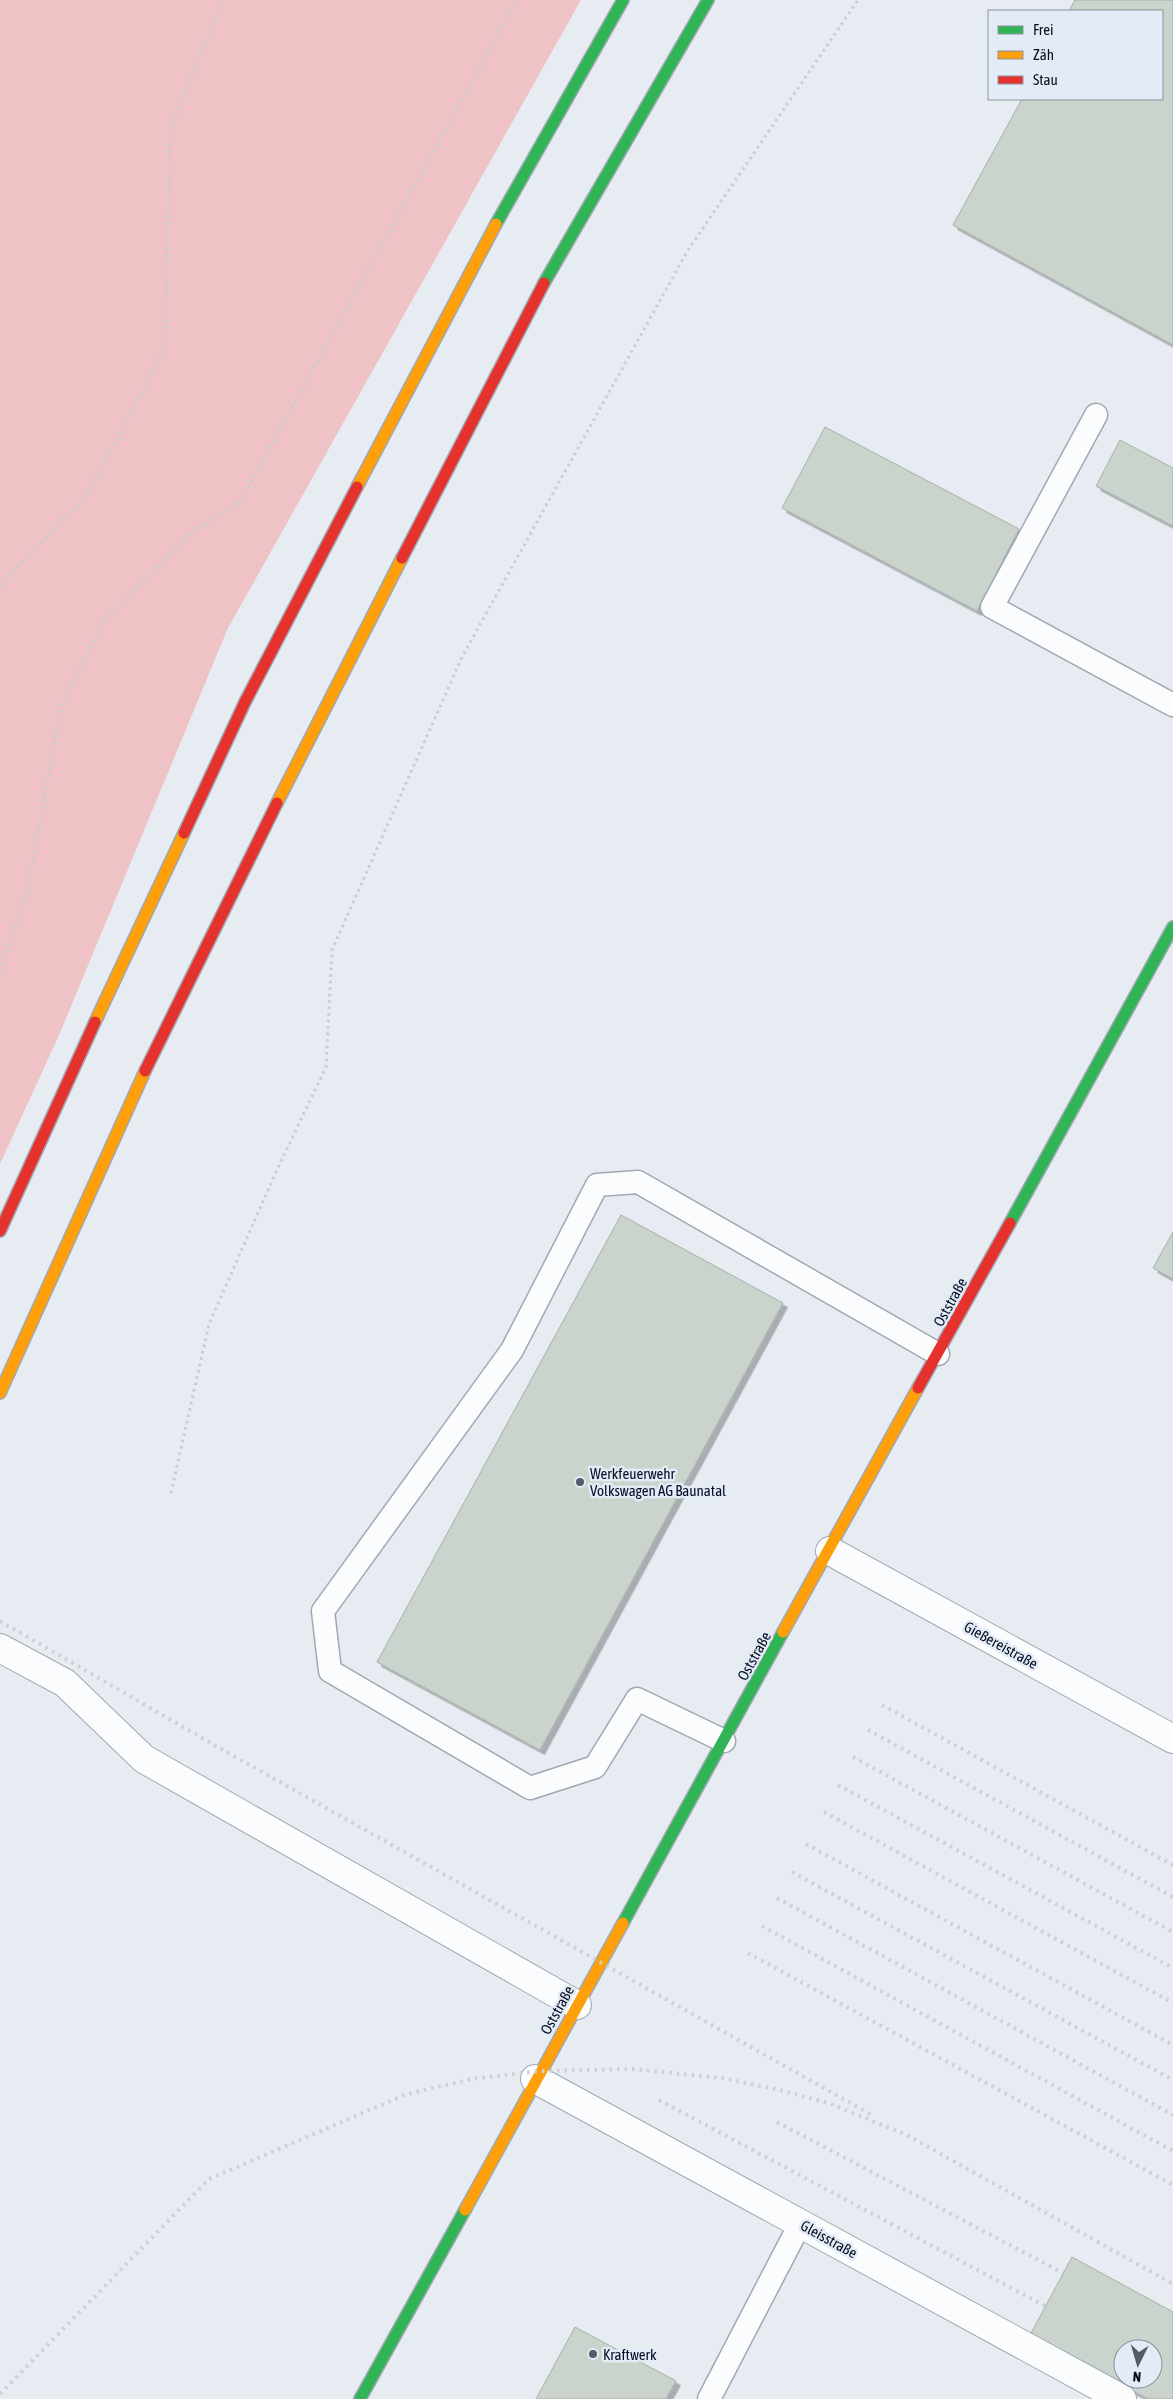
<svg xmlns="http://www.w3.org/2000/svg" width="1173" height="2399" font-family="'Asap Condensed',sans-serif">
<defs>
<filter id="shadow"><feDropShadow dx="4.5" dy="4.5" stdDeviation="0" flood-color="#0004"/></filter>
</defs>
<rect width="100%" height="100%" fill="#e7ecf2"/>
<path fill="#efc3c6" d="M 0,0 L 581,0 L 228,628 L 60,1033 L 0,1164 Z"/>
<path fill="#cad4cd" stroke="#a6b0a9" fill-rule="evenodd" filter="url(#shadow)" d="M 1075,0 L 1173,0 L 1173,345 L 953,225 L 1022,99 L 1162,99 L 1162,11 L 1069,11 Z
M 825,427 L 1019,529 L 977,611 L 782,508 Z
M 1120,440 L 1173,468 L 1173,526 L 1096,486 Z
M 621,1215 L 783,1303 L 540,1750 L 377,1662 Z
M 1173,1232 L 1173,1279 L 1153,1268 Z
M 1072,2257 L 1173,2312 L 1173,2399 L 1148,2399 L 1030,2335 ZM 1123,2349 L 1153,2349 L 1153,2379 L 1123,2379 Z
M 575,2327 L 676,2381 L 666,2399 L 536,2399 Z"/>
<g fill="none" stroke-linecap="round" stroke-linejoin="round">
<defs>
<path id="lane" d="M 1096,415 L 992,607 L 1173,705
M 724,1741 L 637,1699 L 595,1767 L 530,1788 L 330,1671 L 323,1611 L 512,1350 L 597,1185 L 638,1182 L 938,1354
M 709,2399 L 800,2224"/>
<path id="street" d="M 830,1551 L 1173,1739
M 0,1648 L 65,1683 L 144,1759 L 577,2005
M 535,2079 L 1122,2399"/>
<path id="fast" d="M 496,224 L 623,0
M 544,283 L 708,0
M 1010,1223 L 1173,927
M 623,1923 L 783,1632
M 360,2399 L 465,2210"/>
<path id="slow" d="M 357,487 L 496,224
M 277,803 L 402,558
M 95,1022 L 184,833
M 0,1393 L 145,1071
M 783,1632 L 918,1388
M 465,2210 L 623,1923"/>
<path id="jam" d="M 402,558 L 544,283
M 184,833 L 245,702 L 357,487
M 145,1071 L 277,803
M 0,1231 L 95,1022
M 918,1388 L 1010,1223"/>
</defs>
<use href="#lane" stroke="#a0a8b4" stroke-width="25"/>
<use href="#street" stroke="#a0a8b4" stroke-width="30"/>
<use href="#fast" stroke="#a0a8b4" stroke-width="14"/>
<use href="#slow" stroke="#a0a8b4" stroke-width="14"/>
<use href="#jam" stroke="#a0a8b4" stroke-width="14"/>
<path stroke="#c9cccf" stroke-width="3" stroke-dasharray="2.5 4" stroke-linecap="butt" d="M 0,586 L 89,492 L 165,348 L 170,129 L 223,0
M 0,971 L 28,888 L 60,710 L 104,621 L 192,532 L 240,502 L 517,0
M 171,1493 L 209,1324 L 276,1172 L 326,1067 L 332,950 L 462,657 L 688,250 L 858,0"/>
<use href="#lane" stroke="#fbfcfd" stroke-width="22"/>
<use href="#street" stroke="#fbfcfd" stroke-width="28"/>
<use href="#fast" stroke="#30b455" stroke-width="11"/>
<use href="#slow" stroke="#ff9f0a" stroke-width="11"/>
<use href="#jam" stroke="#e5322d" stroke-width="11"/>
<path stroke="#cdcfd2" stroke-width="4" stroke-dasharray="2.5 5" stroke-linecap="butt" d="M 0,1621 L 216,1746 L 870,2114
M 882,1705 L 1173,1865
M 868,1730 L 1173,1897
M 853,1757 L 1173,1932
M 838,1785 L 1173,1968
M 824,1812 L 1173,2003
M 806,1844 L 1173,2045
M 792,1872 L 1173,2080
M 777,1898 L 1173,2115
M 762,1926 L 1173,2151
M 748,1953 L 1173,2185
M 659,2100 L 1045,2306
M 777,2122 L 1063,2273
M 0,2394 L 209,2179 L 407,2094 L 472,2079 L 540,2071 L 632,2069 L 721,2078 L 776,2089 L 828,2103 L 907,2135 L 1173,2284"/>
</g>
<g fill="#535c6a" stroke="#e3ebf6" stroke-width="2">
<circle cx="580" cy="1482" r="5"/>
<circle cx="593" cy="2354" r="5"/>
</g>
<g text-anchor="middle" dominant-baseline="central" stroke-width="5" stroke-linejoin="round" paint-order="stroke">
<g font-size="15" fill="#040e20" stroke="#e3ebf6">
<text transform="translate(950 1302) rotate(-61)">Oststraße</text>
<text transform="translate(1001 1645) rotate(29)">Gießereistraße</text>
<text transform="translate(754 1656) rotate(-61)">Oststraße</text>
<text transform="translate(557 2010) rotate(-61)">Oststraße</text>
<text transform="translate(829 2239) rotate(29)">Gleisstraße</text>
</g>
<g font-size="15" fill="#040e20" stroke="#e3ebf6" text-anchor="start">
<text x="590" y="1473">Werkfeuerwehr<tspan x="590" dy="17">Volkswagen AG Baunatal</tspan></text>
<text x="603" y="2354">Kraftwerk</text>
</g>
</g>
<rect x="988" y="10" width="175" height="90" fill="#e3ebf6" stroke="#8a93a0"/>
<rect x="998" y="26" width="25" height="8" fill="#30b455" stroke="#8a93a0"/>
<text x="1033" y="35" font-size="15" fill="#040e20">Frei</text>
<rect x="998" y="51" width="25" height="8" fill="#ff9f0a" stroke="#8a93a0"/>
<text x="1033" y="60" font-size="15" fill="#040e20">Zäh</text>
<rect x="998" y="76" width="25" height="8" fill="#e5322d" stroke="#8a93a0"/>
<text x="1033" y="85" font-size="15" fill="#040e20">Stau</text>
<g transform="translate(1138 2364) rotate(185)"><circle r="24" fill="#e3ebf6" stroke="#8a93a0"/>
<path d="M0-4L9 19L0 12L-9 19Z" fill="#535c6a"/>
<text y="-8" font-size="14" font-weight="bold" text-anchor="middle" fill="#040e20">N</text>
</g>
</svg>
